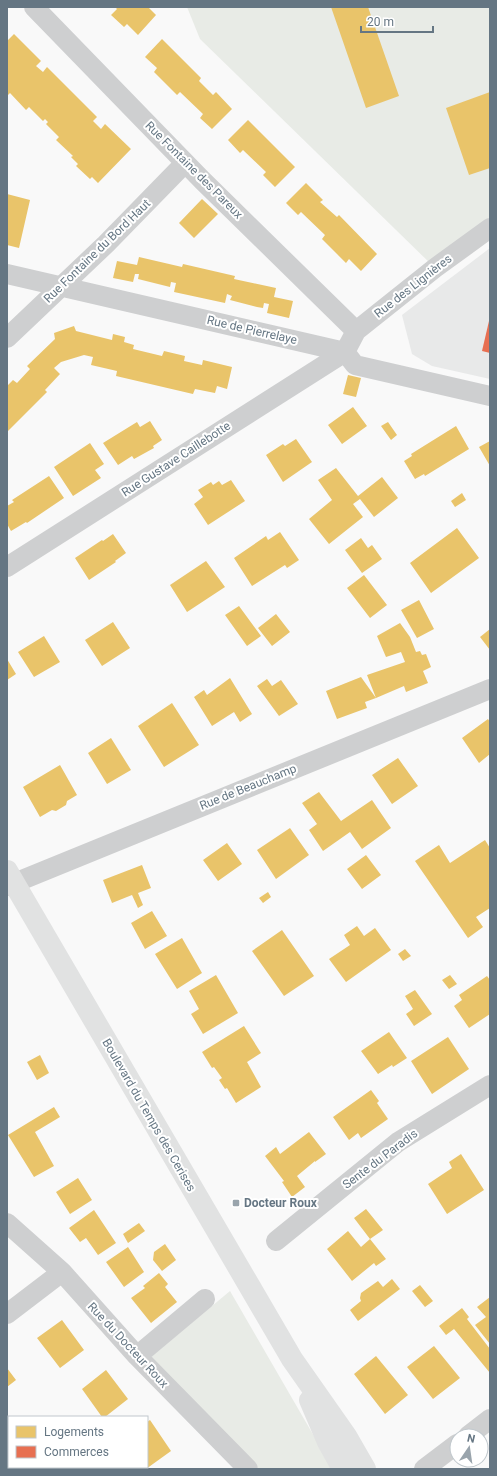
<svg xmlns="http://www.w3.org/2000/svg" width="497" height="1476" font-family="Roboto,sans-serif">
<rect width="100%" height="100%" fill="#f9f9f9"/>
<path fill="#e8e9e9" d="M 490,248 L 490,379 L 432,366 L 412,354 L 402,315 Z"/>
<path fill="#e8ebe6" d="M 187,7 L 490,7 L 490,228 L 435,268 L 200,39 Z
M 230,1291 L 333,1469 L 259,1469 L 151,1357 Z"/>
<path fill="#e9c46a" d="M 115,7 L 148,7 L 156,15 L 138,35 L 127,24 L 124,27 L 111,15 L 117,9 Z
M 331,7 L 368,7 L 399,96 L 366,108 Z
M 14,34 L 41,61 L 36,66 L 43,72 L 47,67 L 97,117 L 93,121 L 101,129 L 105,124 L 131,149 L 98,183 L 92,177 L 90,179 L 76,166 L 78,164 L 71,157 L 73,156 L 56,140 L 59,137 L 46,124 L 48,122 L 45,119 L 43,121 L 29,107 L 26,110 L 10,93 L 8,95 L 7,94 L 7,41 Z
M 162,39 L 201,78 L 199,81 L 213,95 L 216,92 L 232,109 L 212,129 L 200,118 L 203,114 L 180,92 L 177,95 L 154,72 L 157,68 L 145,57 Z
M 490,92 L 490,168 L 469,175 L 446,108 Z
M 248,120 L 295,167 L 275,187 L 263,175 L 266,172 L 243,150 L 240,153 L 228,140 Z
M 306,183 L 323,200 L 320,202 L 337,217 L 339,215 L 377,254 L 361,271 L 349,259 L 346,263 L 322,239 L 325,235 L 301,212 L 298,215 L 286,203 Z
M 7,194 L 30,200 L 19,248 L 7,245 Z
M 202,199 L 218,214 L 194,238 L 179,223 Z
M 139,257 L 182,267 L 183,264 L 235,276 L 234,279 L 276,288 L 274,297 L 293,301 L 289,318 L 267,313 L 269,304 L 264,303 L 263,308 L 257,307 L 230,300 L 232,296 L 227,294 L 225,303 L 174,292 L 176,283 L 171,282 L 170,287 L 138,279 L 139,274 L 135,274 L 133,282 L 113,278 L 117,261 L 137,265 Z
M 74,326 L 76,331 L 112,340 L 113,334 L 125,337 L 124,342 L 134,345 L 133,349 L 162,356 L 164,351 L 185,356 L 184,361 L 202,365 L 203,360 L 232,367 L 227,389 L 217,386 L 215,393 L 195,389 L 193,394 L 116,376 L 117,371 L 91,365 L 93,357 L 84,355 L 61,362 L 54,368 L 60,374 L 45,390 L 47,392 L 7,432 L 7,386 L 13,380 L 17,383 L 30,369 L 27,366 L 55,339 L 54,333 Z
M 348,375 L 361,378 L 356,397 L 343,394 Z
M 353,407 L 367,426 L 342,444 L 328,425 Z
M 150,421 L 162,440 L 153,446 L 154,448 L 134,459 L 132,456 L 118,465 L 103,443 L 137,422 L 140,427 Z
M 388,422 L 397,435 L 391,440 L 381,426 Z
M 456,426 L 469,449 L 425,476 L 424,474 L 415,479 L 404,461 L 412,456 L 411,454 Z
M 296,439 L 312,462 L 283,482 L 266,455 L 283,444 L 285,446 Z
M 490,441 L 490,466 L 479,447 Z
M 90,443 L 104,464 L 95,470 L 101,478 L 73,496 L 54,467 Z
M 336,468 L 358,496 L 382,477 L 398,498 L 374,517 L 360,499 L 353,504 L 363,517 L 329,544 L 309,519 L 332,500 L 318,480 Z
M 49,476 L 64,498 L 27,523 L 26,522 L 11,531 L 7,524 L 7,506 L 14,502 L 12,500 Z
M 231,480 L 245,501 L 208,525 L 194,504 L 203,497 L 198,490 L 211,482 L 213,485 L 219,481 L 222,485 Z
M 462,493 L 466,500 L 455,507 L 451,501 Z
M 457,528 L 479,558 L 431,593 L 410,563 Z
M 280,532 L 299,560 L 287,568 L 285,565 L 252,586 L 234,558 L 266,536 L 268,540 Z
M 113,534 L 126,553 L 115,561 L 116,562 L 89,580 L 75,558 L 102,540 L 103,541 Z
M 361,538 L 368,548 L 372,545 L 382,559 L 362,573 L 345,550 Z
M 206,561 L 225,587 L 187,612 L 170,585 Z
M 364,575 L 387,605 L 370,618 L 347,588 Z
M 419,600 L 434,629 L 417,638 L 401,610 Z
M 239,606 L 261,636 L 247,646 L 225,615 Z
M 276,614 L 290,632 L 272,646 L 258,628 Z
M 113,622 L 130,648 L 102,666 L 85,640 Z
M 400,623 L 410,637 L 416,652 L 420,651 L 422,655 L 426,654 L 431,667 L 423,671 L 428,683 L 406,692 L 404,686 L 376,698 L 367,675 L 405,662 L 401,652 L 386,657 L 377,636 Z
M 490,629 L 490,650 L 480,637 Z
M 44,636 L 60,662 L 34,677 L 18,652 Z
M 7,659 L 16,674 L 7,680 Z
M 361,677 L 376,698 L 365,702 L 367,708 L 337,719 L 326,691 Z
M 230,678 L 252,714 L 240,722 L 234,712 L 212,726 L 194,697 L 204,690 L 207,695 Z
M 267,679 L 272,686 L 281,680 L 298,704 L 279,716 L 257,686 Z
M 172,703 L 199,745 L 164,767 L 138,726 Z
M 488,719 L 490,722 L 490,754 L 479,763 L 462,738 Z
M 111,738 L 131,770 L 107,784 L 88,753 Z
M 398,758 L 418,786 L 392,804 L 372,775 Z
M 60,765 L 77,795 L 67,801 L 66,805 L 56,811 L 52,810 L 40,817 L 23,787 Z
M 319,792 L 341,821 L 372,800 L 391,828 L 362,849 L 350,832 L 323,851 L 309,830 L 317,824 L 302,803 Z
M 290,828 L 309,855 L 276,879 L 257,850 Z
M 485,840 L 490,848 L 490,908 L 476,917 L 483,927 L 468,938 L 415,861 L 439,845 L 450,863 Z
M 227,843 L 242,864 L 218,881 L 203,860 Z
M 366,855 L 381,875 L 362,889 L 347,869 Z
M 142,865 L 151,888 L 138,893 L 143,905 L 138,908 L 132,895 L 112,903 L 103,880 Z
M 268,892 L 271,897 L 263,903 L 259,898 Z
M 152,911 L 167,936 L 145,949 L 131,923 Z
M 357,926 L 364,936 L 375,928 L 391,950 L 346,982 L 329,959 L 350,945 L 344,935 Z
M 282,930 L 314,976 L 284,996 L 252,951 Z
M 182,938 L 202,973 L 177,989 L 155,954 Z
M 405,949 L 411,956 L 403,961 L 398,954 Z
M 216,975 L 238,1013 L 203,1034 L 191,1014 L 199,1009 L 189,991 Z
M 450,975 L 457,984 L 449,989 L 442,980 Z
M 487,976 L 490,980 L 490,1014 L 469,1028 L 454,1006 L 462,1000 L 459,995 Z
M 415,990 L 432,1014 L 414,1026 L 406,1014 L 413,1009 L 405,996 Z
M 244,1026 L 261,1053 L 247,1062 L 261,1087 L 236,1103 L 227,1088 L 225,1089 L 219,1080 L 222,1078 L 214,1067 L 212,1068 L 202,1052 Z
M 389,1032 L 407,1058 L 393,1067 L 392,1065 L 378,1074 L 361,1051 Z
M 448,1037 L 469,1069 L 432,1094 L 411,1061 Z
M 40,1055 L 49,1073 L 37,1080 L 27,1062 Z
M 371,1090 L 379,1101 L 377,1103 L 388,1119 L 361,1138 L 358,1133 L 349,1140 L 333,1117 Z
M 54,1107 L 60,1117 L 35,1132 L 54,1166 L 34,1177 L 8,1135 Z
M 309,1132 L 326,1154 L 315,1162 L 315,1161 L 297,1176 L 305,1187 L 292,1197 L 282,1182 L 284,1181 L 265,1156 L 276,1147 L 280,1154 Z
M 461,1154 L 484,1190 L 447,1214 L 428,1184 L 452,1168 L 449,1162 Z
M 78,1178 L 92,1200 L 70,1214 L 56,1192 Z
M 366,1209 L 383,1230 L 370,1239 L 354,1218 Z
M 94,1210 L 116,1243 L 98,1255 L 86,1238 L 80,1242 L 69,1228 Z
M 139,1223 L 145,1231 L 128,1243 L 123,1234 Z
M 348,1231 L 361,1247 L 370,1239 L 386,1259 L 376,1266 L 374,1263 L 352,1281 L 327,1249 Z
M 165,1244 L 176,1260 L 162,1271 L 153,1260 L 154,1252 Z
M 128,1247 L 144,1272 L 124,1287 L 106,1262 Z
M 159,1273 L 168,1284 L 165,1287 L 177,1302 L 151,1323 L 131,1298 L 145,1288 L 143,1286 Z
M 392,1279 L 400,1289 L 358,1321 L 350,1310 L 361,1301 L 360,1298 L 361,1293 L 378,1281 L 383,1287 Z
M 420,1285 L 433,1301 L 425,1307 L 412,1291 Z
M 490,1297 L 490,1344 L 475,1325 L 486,1317 L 477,1307 Z
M 462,1308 L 469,1317 L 467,1319 L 490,1349 L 490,1373 L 454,1329 L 446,1335 L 439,1326 Z
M 62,1320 L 84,1350 L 60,1368 L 37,1338 Z
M 434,1346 L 460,1378 L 433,1399 L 407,1367 Z
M 376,1356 L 408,1395 L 385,1414 L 354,1374 Z
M 7,1368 L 16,1380 L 7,1387 Z
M 106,1370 L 128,1399 L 105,1417 L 102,1417 L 82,1389 Z
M 150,1420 L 171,1451 L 146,1469 L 145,1467 L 147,1467 L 147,1422 Z
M 51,1467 L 80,1467 L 82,1469 L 49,1469 Z"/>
<path fill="#e76f51" d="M 489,321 L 490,321 L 490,353 L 482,351 Z"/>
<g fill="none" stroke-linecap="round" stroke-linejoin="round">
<path stroke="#cecfd0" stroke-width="20" d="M 34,7 L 202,180 L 356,331
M 7,274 L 345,352 L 355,365 L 490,396
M 7,338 L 106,244 L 185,163
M 7,567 L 345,352 L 356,331 L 435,268 L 490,228
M 7,886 L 490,689
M 7,1223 L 62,1272 L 137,1356 L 248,1469
M 276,1241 L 398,1142 L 490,1085
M 7,1314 L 62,1272
M 137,1356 L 205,1299
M 468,1436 L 490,1419
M 424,1469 L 457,1444"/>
<path stroke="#e1e2e2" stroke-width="22" d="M 7,871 L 292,1359 L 346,1436 L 365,1469
M 310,1400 L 328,1442 L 343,1469"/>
</g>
<rect fill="#99a4ac" stroke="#fff" stroke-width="1.5" x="232" y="1199" width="8" height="8" rx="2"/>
<g text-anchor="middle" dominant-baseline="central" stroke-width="4" stroke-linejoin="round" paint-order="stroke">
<g font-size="12" fill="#657683" stroke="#fff">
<text transform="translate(194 170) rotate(45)">Rue Fontaine des Pareux</text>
<text transform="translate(97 251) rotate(-44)">Rue Fontaine du Bord Haut</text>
<text transform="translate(413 286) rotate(-38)">Rue des Lignières</text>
<text transform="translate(252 330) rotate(13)">Rue de Pierrelaye</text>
<text transform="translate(176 459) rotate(-33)">Rue Gustave Caillebotte</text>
<text transform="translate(248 787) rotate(-22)">Rue de Beauchamp</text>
<text transform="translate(149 1115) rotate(60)">Boulevard du Temps des Cerises</text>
<text transform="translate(380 1159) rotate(-37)">Sente du Paradis</text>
<text transform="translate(128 1345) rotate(47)">Rue du Docteur Roux</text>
</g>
<g font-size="12" font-weight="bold" fill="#657683" stroke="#fff" text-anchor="start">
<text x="244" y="1203">Docteur Roux</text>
</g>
</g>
<rect width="497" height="1476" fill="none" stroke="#657683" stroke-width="16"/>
<rect x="8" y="1416" width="140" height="52" fill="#ffffff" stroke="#c1c8cd"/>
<rect x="16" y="1426" width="20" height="12" fill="#e9c46a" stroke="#c1c8cd"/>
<text x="44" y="1436" font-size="12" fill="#657683">Logements</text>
<rect x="16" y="1446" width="20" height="12" fill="#e76f51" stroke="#c1c8cd"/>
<text x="44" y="1456" font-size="12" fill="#657683">Commerces</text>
<g transform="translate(469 1448) rotate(13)"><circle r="19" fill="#ffffff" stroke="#c1c8cd"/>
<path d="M0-3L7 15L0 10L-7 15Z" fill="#99a4ac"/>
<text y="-6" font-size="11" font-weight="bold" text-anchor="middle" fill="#657683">N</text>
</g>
<path d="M361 26v6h72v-6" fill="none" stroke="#657683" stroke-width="2"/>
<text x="367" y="26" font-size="12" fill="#657683" stroke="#ffffff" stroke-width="3" paint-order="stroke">20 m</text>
</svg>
